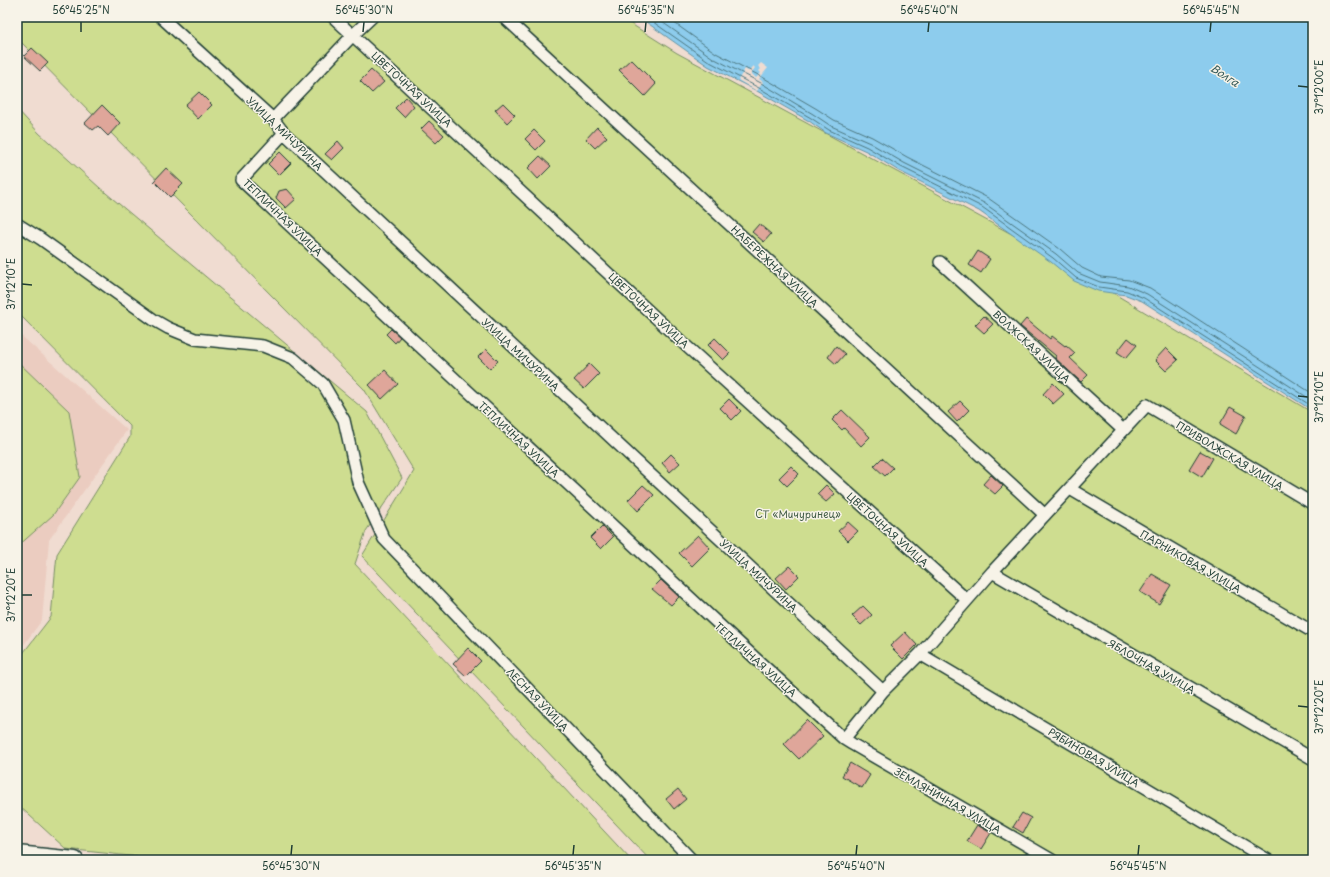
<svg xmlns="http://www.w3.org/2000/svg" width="1330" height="877" font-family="'Playpen Sans',sans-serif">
<rect width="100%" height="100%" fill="#f0dcd1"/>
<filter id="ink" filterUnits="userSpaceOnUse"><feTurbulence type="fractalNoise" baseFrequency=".025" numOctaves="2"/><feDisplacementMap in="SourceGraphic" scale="8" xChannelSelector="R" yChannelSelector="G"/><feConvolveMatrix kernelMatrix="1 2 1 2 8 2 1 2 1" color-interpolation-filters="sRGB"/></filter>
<g filter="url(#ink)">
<path fill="#ebccc0" d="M 17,332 L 127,430 L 49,540 L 42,620 L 17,654 Z"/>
<path fill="#cedd90" stroke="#768d62" d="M 17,17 L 620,17 L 677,53 L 1043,251 L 1313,413 L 1313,860 L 650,860 L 362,556 L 414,471 L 364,389 L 17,38 Z
M 17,109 L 39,133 L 100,188 L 367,412 L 402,478 L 366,531 L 355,564 L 631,860 L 168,860 L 66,849 L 17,804 L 17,661 L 51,617 L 57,554 L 130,437 L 130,426 L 17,312 Z
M 17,361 L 69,411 L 80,477 L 53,515 L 17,547 Z"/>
<path fill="#8dcced" stroke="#6193a3" d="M 639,17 L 1313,17 L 1313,411 L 1142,301 L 1126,295 L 1098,291 L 1074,281 L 1051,262 L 979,211 L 899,171 L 866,151 L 826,133 L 809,121 L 757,91 L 708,66 Z"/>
<path fill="#f0dcd1" d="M 761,63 L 768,68 L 759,79 L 763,82 L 757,91 L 738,80 L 745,69 L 748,71 L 753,66 L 755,68 L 751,73 L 756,78 L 761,73 L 759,71 L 761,69 L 758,66 Z"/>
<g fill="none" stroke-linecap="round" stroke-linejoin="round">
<path stroke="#4b767e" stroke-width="1" d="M 646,17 L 710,62 L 759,88 L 811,118 L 829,130 L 867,147 L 901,167 L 982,207 L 1053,258 L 1076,278 L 1099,287 L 1127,291 L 1144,298 L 1313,407
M 655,17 L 713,58 L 761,83 L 813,114 L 831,126 L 870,143 L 904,163 L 984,203 L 1056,254 L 1078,273 L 1100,282 L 1128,286 L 1147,294 L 1313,401
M 666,17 L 716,53 L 764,78 L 817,109 L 834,120 L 872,137 L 907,157 L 988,198 L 1060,249 L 1082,268 L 1101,277 L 1129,280 L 1150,288 L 1313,394"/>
</g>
<path fill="#dfa69a" stroke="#1f3d34" d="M 32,48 L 48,63 L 40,71 L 24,56 Z
M 631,59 L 656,84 L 645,96 L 619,70 Z
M 371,70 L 384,82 L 372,93 L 360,81 Z
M 199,92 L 212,105 L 198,119 L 185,105 Z
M 406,97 L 414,106 L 404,117 L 395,108 Z
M 503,103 L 515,115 L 507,123 L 495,110 Z
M 102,105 L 120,123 L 108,136 L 98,126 L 93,130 L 85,123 Z
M 429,121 L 444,135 L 436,143 L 421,129 Z
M 597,127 L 607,137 L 595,148 L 586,139 Z
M 534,130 L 545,141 L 536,150 L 525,139 Z
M 338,141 L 344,148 L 332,160 L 325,154 Z
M 280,152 L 291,163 L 279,175 L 268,164 Z
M 540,156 L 551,166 L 538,179 L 528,168 Z
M 166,168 L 183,184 L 170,197 L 154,181 Z
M 287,189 L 296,199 L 286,208 L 276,198 L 279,191 Z
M 759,224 L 771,234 L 764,242 L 752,232 Z
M 978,251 L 990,259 L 981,273 L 969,265 Z
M 984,316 L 993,324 L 984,333 L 975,325 Z
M 1026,319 L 1050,339 L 1052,336 L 1065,346 L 1066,345 L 1075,353 L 1070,358 L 1088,375 L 1081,382 L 1055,358 L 1056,356 L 1020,326 Z
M 391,329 L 400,337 L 395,343 L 386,334 Z
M 715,338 L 730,353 L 723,360 L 708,345 Z
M 1128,338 L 1137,345 L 1126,358 L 1117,352 Z
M 836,346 L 845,354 L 836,364 L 828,357 Z
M 1166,348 L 1178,360 L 1166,371 L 1155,360 Z
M 486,349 L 498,361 L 490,369 L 478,357 Z
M 589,364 L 599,374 L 584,389 L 574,380 Z
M 385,370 L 398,384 L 382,399 L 369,385 Z
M 1053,383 L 1064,394 L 1053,404 L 1043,394 Z
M 729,399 L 741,411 L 732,420 L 720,408 Z
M 960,401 L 969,410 L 957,422 L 948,412 Z
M 1230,407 L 1246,416 L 1236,434 L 1220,424 Z
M 842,410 L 870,437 L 861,446 L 844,428 L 842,430 L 832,420 Z
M 1200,451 L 1213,458 L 1202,477 L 1189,469 Z
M 671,454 L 680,463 L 670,472 L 662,463 Z
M 882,458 L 893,468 L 885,476 L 874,466 Z
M 791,466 L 799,474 L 787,486 L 779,478 Z
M 991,475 L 1003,486 L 995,494 L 983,484 Z
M 643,485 L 654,495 L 638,511 L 628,500 Z
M 826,485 L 835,494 L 826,502 L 817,494 Z
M 848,522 L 858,531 L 848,541 L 838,531 Z
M 602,526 L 613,537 L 601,549 L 590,538 Z
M 698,535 L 710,548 L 692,566 L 679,553 Z
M 789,566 L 799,576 L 786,589 L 776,578 Z
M 1152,574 L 1171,585 L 1159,604 L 1140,592 Z
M 661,580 L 679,597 L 671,605 L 652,589 Z
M 863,606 L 872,615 L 861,625 L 852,616 Z
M 905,632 L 917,645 L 903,659 L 890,646 Z
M 468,648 L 481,661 L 466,676 L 453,664 Z
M 807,720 L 823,736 L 799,759 L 784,744 Z
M 850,763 L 870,775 L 862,788 L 842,776 Z
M 678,789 L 686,799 L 674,809 L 666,799 Z
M 1022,813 L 1031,818 L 1023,833 L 1013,827 Z
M 977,825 L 991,833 L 981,849 L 967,841 Z"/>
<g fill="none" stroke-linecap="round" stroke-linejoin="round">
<defs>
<path id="street" d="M 161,17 L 273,119 L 284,133 L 883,691
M 333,17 L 684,344 L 967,600
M 504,17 L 1045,515
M 273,119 L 353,35 L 372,17
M 284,133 L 241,180 L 755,658 L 844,739 L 852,744 L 1052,860
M 17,224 L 41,239 L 154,320 L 168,328 L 195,339 L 263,346 L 293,358 L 323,384 L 344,420 L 358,482 L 384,539 L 692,860
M 940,262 L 1123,430
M 1070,489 L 1313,632
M 992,572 L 1313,759
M 920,654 L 1268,860
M 844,739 L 883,691 L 920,654 L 992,572 L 1147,405 L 1313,504"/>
<path id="secondary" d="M 17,854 L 75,860"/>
</defs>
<use href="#street" stroke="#1f3d34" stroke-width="14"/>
<use href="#secondary" stroke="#1f3d34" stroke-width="19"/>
<use href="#street" stroke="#f7f3e8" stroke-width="11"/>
<use href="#secondary" stroke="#f7f3e8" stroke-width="16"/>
</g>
</g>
<path fill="none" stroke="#1f3d34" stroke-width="1.5" d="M 81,32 L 81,22M 363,32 L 364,22M 645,32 L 646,22M 928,32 L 929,22M 1210,32 L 1211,22M 1298,86 L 1308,87M 22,284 L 32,285M 1298,396 L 1308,397M 22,595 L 32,595M 1298,706 L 1308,707M 291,855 L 292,845M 573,855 L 574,845M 856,855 L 857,845M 1138,855 L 1139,845"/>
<g text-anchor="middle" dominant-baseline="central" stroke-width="3" stroke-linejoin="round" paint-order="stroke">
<g font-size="10" fill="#1f3d34" stroke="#f7f3e8">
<text transform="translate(412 89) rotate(43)">ЦВЕТОЧНАЯ УЛИЦА</text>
<text transform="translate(285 133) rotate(44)">УЛИЦА МИЧУРИНА</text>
<text transform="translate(283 217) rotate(44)">ТЕПЛИЧНАЯ УЛИЦА</text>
<text transform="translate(775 266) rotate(43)">НАБЕРЕЖНАЯ УЛИЦА</text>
<text transform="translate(649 310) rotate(43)">ЦВЕТОЧНАЯ УЛИЦА</text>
<text transform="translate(1032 346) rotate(43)">ВОЛЖСКАЯ УЛИЦА</text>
<text transform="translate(521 354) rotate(43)">УЛИЦА МИЧУРИНА</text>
<text transform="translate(519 439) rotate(43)">ТЕПЛИЧНАЯ УЛИЦА</text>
<text transform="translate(1230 455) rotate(31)">ПРИВОЛЖСКАЯ УЛИЦА</text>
<text transform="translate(888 529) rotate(42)">ЦВЕТОЧНАЯ УЛИЦА</text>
<text transform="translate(1191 561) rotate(30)">ПАРНИКОВАЯ УЛИЦА</text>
<text transform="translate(759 575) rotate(43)">УЛИЦА МИЧУРИНА</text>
<text transform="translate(756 659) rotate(42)">ТЕПЛИЧНАЯ УЛИЦА</text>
<text transform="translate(1152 666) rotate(30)">ЯБЛОЧНАЯ УЛИЦА</text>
<text transform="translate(538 699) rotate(46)">ЛЕСНАЯ УЛИЦА</text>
<text transform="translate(1094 757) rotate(31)">РЯБИНОВАЯ УЛИЦА</text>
<text transform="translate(948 800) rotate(30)">ЗЕМЛЯНИЧНАЯ УЛИЦА</text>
</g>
<g font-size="10" fill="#425d46" stroke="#f7f3e8">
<text x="798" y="513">СТ «Мичуринец»</text>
</g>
<g font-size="11" font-style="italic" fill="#355a59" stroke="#f7f3e8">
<text transform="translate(1225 75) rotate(33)">Волга</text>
</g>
</g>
<rect width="1330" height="877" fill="none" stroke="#f7f3e8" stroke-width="44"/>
<rect x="22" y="22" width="1286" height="833" fill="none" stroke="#1f3d34" stroke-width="1.5"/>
<g font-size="10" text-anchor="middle" fill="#1f3d34">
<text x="81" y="14">56°45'25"N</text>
<text x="364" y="14">56°45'30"N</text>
<text x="646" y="14">56°45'35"N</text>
<text x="929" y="14">56°45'40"N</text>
<text x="1211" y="14">56°45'45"N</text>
<text transform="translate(1319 87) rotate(-90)" y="4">37°12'00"E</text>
<text transform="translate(11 284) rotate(-90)" y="4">37°12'10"E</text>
<text transform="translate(1319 397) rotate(-90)" y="4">37°12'10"E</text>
<text transform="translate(11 595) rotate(-90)" y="4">37°12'20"E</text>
<text transform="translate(1319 707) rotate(-90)" y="4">37°12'20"E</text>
<text x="291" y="870">56°45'30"N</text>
<text x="573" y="870">56°45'35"N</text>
<text x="856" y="870">56°45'40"N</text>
<text x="1138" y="870">56°45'45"N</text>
</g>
</svg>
